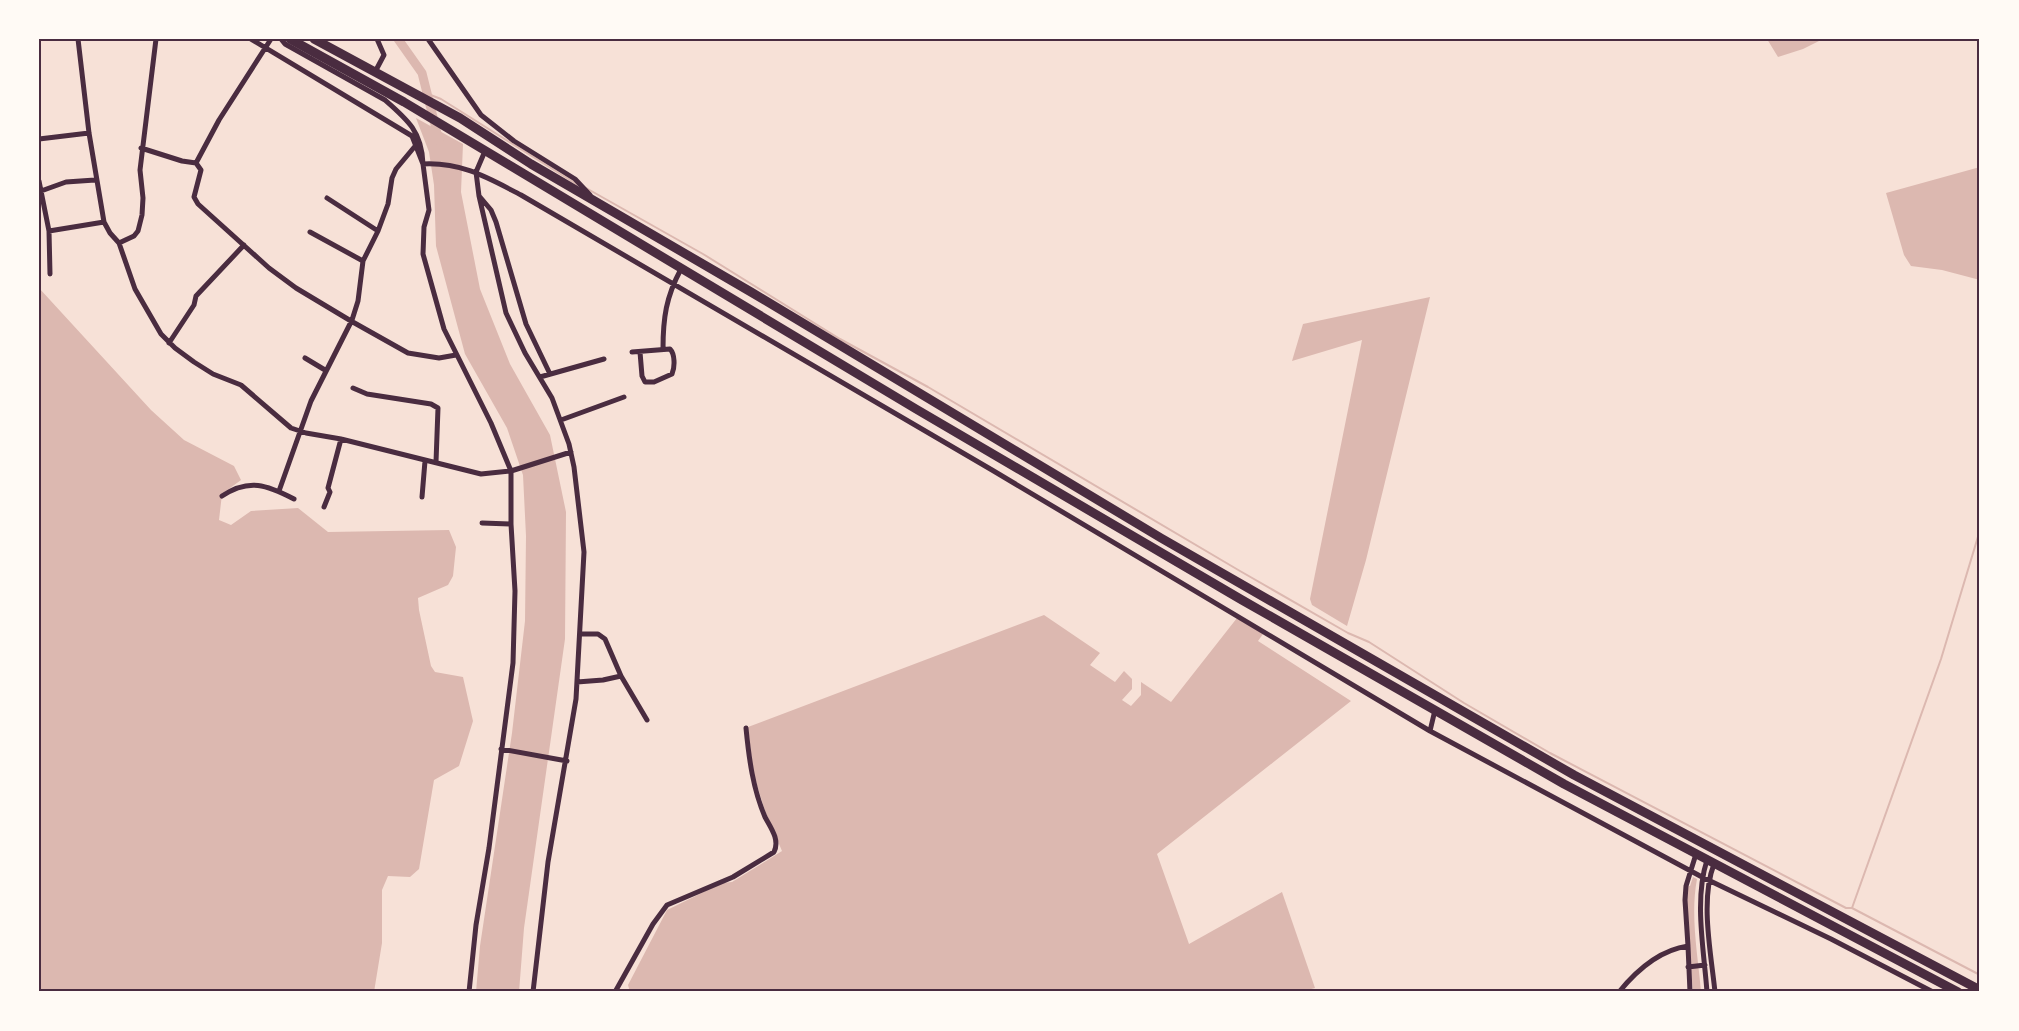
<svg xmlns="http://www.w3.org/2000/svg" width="2019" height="1031" font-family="'Public Sans',sans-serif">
<rect width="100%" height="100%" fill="#f7e1d7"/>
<path fill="#dcb8b0" d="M 1767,39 L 1823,39 L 1803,49 L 1778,57 Z
M 416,118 L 463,144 L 461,192 L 480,289 L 510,364 L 550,435 L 566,512 L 565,639 L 524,928 L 519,992 L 476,992 L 480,946 L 512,733 L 525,621 L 526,536 L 523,475 L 507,428 L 465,354 L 436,246 L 434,185 L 429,152 Z
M 1980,167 L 1980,280 L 1942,270 L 1911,266 L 1904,255 L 1886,193 Z
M 39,288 L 151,410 L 184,440 L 234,466 L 241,480 L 222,494 L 219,520 L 231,525 L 251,511 L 298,508 L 328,532 L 449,530 L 456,547 L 453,576 L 448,585 L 418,598 L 419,610 L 431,666 L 435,672 L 463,677 L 473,721 L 459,766 L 434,780 L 419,869 L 410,877 L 388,876 L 382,890 L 382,943 L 374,992 L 39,992 Z
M 1430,297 L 1366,560 L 1347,626 L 1312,605 L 1310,599 L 1362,340 L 1292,361 L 1303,324 Z
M 1044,615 L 1100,653 L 1090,665 L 1115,682 L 1124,671 L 1132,679 L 1132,689 L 1122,700 L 1131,706 L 1141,695 L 1141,682 L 1171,702 L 1237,618 L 1263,634 L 1258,641 L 1351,701 L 1157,854 L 1189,944 L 1282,892 L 1315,988 L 1300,992 L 630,992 L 628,985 L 667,910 L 722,883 L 732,882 L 782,851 L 765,811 L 753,772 L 748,727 Z
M 1693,877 L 1697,879 C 1690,916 1698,955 1701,992 L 1693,992 L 1686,908 L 1688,886 L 1690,886 Z"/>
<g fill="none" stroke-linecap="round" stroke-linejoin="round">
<path stroke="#dcb8b0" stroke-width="2" d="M 428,94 L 441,99 L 578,185
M 586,188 L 703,254 L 840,339 L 928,387 L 1240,571 L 1348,633 L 1369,642 L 1464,703 L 1550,753 L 1846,908 L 1852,908 L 1980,975
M 1852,908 L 1941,659 L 1980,530"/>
<path stroke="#dcb8b0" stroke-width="9" d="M 398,39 L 422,73 L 439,141"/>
<path stroke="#4a2c40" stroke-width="5" d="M 78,39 L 89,133 L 104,222 L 110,233 L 119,243 L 135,289 L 161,334 L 175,348 L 194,362 L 213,374 L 241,385 L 291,428 L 306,433 L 341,439 L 481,474 L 511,471 L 571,452
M 251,39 L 412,136 L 423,164 L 429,210 L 424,227 L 423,254 L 444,329 L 491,423 L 511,471 L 511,524 L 515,591 L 513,663 L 489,848 L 476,925 L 469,992
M 271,39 L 219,120 L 196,163 L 201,170 L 194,197 L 198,204 L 269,268 L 296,288 L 351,321 L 408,353 L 439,358 L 456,355
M 281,39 L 285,44 L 385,100 C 408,120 422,132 423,164 C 462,162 488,178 521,195 L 992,470 L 1430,731 L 1702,877 L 1831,939 L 1933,992
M 428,39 L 481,115 L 514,141 L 575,179 L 590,195
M 375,72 L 384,55 L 377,39
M 39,139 L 89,133
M 141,148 L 182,161 L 196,163
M 485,151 L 476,172 L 479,196 L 506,313 L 525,353 L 552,398 L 569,444 L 574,467 L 584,552 L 576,699 L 548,862 L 533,992
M 39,181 L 49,231 L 50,274
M 41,191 L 66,182 L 95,180
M 480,197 L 491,210 L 496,222 L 526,324 L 550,374
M 327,198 L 378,231
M 49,231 L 104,222
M 310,232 L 363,261
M 119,243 L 134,236 L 138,231 L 142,215 L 143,198 L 140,170 L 156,39
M 169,343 L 194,305 L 196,296 L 244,245
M 663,349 C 663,318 666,297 681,269
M 632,352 L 670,349 C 675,354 675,367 672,374 L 654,382 L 645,382 L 642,376 L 640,352
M 305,358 L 325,370
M 540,377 L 604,359
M 353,388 L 367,394 L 431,404 L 438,408 L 436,462
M 561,420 L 624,397
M 279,491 L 311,401 L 352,320 L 358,301 L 363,261 L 378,231 L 388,204 L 392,178 L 396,169 L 416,145
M 222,496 C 249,478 267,485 294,499
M 422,497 L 425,461
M 324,507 L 330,492 L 328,488 L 341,439
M 482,523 L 511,524
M 580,634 L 598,634 L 605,639 L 621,676 L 647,720
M 577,682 L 603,680 L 621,676
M 1430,731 L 1435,710
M 501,749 L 567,761
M 1707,860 C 1694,900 1704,950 1707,992
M 1714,864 C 1700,900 1711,953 1715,992
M 1688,946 L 1690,992
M 1688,967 L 1705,965
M 615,992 L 653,924 L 667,905 L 733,877 L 774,852 C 780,840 771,828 765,817 C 753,789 749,759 746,728
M 1619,992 C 1636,971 1660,950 1688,946 L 1685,900 L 1686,886 L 1696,854"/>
<path stroke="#4a2c40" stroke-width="9" d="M 290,39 L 404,102 L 916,409 L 1242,600 L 1564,784 L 1958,992
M 314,39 L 460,118 L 531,164 L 751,292 L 1161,538 L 1574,775 L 1980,990"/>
</g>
<rect width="2019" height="1031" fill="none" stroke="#fffaf5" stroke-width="81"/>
<rect x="40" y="40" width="1938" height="950" fill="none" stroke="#4a2c40" stroke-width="2"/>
</svg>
